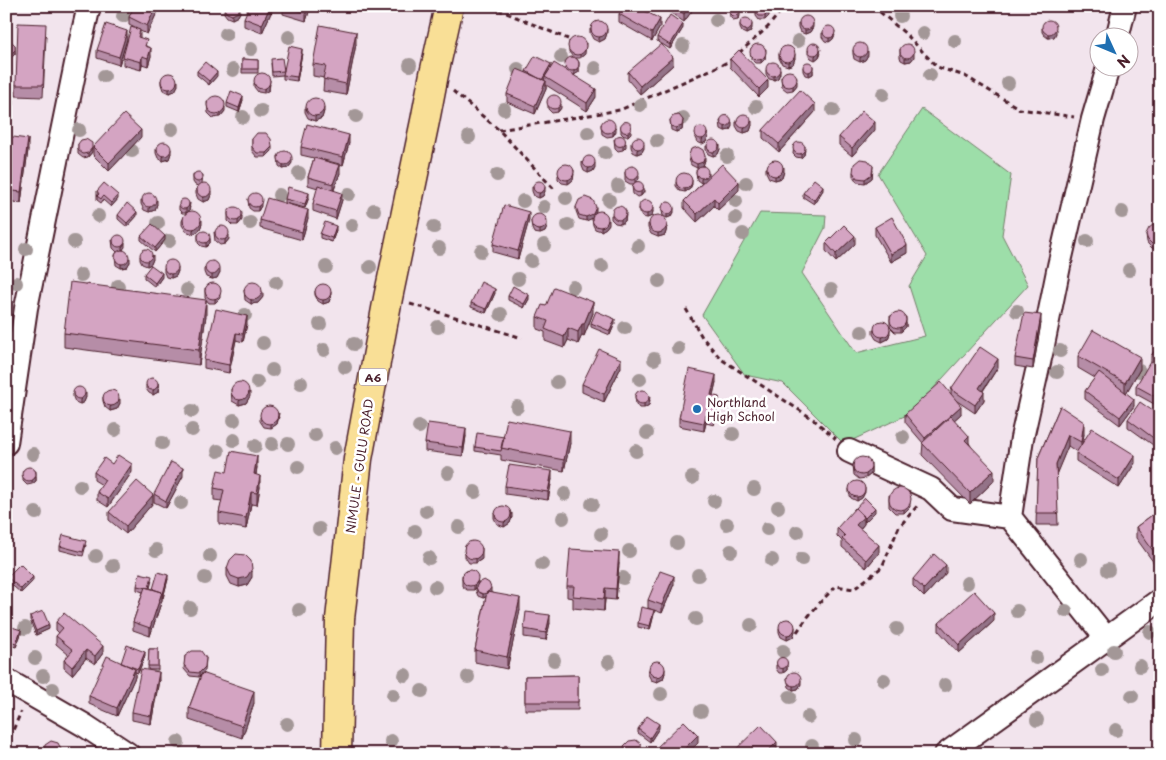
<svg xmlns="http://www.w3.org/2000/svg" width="1166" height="760" font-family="'Playpen Sans',sans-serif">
<rect width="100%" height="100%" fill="#f2e4ed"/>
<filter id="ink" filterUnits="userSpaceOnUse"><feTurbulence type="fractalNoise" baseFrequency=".02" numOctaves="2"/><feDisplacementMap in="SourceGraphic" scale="10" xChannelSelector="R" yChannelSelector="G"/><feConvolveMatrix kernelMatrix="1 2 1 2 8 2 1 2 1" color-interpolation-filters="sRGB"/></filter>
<g filter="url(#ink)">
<path fill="#9ddea9" stroke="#747e6a" d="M 922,109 L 1011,175 L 1002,235 L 1028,285 L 911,413 L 844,444 L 783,383 L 745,375 L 702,315 L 760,213 L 826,215 L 825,228 L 802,273 L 856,353 L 925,336 L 909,286 L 927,256 L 878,174 Z"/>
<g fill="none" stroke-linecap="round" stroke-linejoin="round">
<defs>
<path id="street" d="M 1117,38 L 1125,6
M 6,443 L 26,308 L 79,49 L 89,6
M 849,451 L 931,489 L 952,509 L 1010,517
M 1106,638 L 1010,517 L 1022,438 L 1043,345 L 1059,266 L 1093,119 L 1108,68
M 6,680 L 84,725 L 128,754
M 946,754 L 1160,600"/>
<path id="primary" d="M 337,754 L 340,619 L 358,459 L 388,298 L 425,121 L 434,74 L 449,6"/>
</defs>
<use href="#street" stroke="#4a1f2b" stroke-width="26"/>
<use href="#primary" stroke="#4a1f2b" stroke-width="31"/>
<path stroke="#4a1f2b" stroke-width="3" stroke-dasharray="5 4" stroke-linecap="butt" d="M 490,6 L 568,39
M 873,6 L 907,35 L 937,67 L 965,76 L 1020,109 L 1074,117
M 739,53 L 768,27 L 785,6
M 453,91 L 499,130 L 554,189
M 499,130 L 620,110 L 728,62 L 733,58
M 410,304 L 455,317 L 522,338
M 686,309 L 702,337 L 721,359 L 813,419 L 836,439
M 797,632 C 808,615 822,600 836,586 L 854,589 L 882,567 L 899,527 L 918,505
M 6,746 L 21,712"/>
<use href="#street" stroke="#fff" stroke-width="22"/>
<use href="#primary" stroke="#f9df96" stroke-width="28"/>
</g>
<g fill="#a39797">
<circle cx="123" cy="16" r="7"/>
<circle cx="900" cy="16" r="7"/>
<circle cx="716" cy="20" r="7"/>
<circle cx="923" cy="33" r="7"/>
<circle cx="226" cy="34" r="7"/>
<circle cx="289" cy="37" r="7"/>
<circle cx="798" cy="41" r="7"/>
<circle cx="955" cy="41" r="7"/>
<circle cx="683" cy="46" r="7"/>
<circle cx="251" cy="49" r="7"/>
<circle cx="561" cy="57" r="7"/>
<circle cx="410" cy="65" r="7"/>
<circle cx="595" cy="68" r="7"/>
<circle cx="518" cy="69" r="7"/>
<circle cx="233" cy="70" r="7"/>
<circle cx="930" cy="75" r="7"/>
<circle cx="104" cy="76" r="7"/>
<circle cx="1008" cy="83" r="7"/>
<circle cx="883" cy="94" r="7"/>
<circle cx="640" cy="105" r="7"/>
<circle cx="756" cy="107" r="7"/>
<circle cx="504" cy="109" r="7"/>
<circle cx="833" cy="110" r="7"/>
<circle cx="261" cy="111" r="7"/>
<circle cx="356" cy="116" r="7"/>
<circle cx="243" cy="117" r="7"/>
<circle cx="683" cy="118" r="7"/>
<circle cx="172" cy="129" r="7"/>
<circle cx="79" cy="130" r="7"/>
<circle cx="588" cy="133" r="7"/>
<circle cx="469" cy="137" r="7"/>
<circle cx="657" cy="141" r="7"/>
<circle cx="132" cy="151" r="7"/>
<circle cx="605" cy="153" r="7"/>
<circle cx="727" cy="156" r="7"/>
<circle cx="299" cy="173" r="7"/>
<circle cx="497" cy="175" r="7"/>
<circle cx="746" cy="183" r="7"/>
<circle cx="618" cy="186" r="7"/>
<circle cx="349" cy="194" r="7"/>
<circle cx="279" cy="195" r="7"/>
<circle cx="566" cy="198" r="7"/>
<circle cx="609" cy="200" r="7"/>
<circle cx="523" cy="201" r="7"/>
<circle cx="736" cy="201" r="7"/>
<circle cx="544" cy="207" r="7"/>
<circle cx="374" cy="210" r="7"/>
<circle cx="1122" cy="212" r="7"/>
<circle cx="98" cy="216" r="7"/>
<circle cx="735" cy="218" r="7"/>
<circle cx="158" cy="223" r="7"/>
<circle cx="250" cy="223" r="7"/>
<circle cx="352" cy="225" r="7"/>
<circle cx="568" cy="225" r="7"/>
<circle cx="434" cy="227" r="7"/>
<circle cx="743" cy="234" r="7"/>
<circle cx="169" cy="241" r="7"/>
<circle cx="1087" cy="241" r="7"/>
<circle cx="74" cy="242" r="7"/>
<circle cx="544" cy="245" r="7"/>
<circle cx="638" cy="246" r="7"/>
<circle cx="439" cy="248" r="7"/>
<circle cx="26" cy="249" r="7"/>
<circle cx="481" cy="251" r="7"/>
<circle cx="531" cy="261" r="7"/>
<circle cx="602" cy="266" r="7"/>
<circle cx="326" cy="267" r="7"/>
<circle cx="370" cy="267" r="7"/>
<circle cx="1129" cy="270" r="7"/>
<circle cx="81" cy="275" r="7"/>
<circle cx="518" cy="279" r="7"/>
<circle cx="659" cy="281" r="7"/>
<circle cx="276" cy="282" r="7"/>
<circle cx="16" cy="283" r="7"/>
<circle cx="118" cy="286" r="7"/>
<circle cx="573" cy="287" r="7"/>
<circle cx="187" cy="290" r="7"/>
<circle cx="831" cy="290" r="7"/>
<circle cx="1017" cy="311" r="7"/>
<circle cx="501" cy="314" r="7"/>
<circle cx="245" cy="315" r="7"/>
<circle cx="320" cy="324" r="7"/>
<circle cx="438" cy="327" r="7"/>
<circle cx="625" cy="328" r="7"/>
<circle cx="862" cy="332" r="7"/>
<circle cx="263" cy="343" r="7"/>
<circle cx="354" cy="344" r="7"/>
<circle cx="678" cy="348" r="7"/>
<circle cx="324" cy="350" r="7"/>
<circle cx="1060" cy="351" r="7"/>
<circle cx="654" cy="359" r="7"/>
<circle cx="345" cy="367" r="7"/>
<circle cx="272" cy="370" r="7"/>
<circle cx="1139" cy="371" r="7"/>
<circle cx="1057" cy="372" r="7"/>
<circle cx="640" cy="379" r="7"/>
<circle cx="257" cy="382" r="7"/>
<circle cx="557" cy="382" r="7"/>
<circle cx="301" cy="383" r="7"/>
<circle cx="517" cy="407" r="7"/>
<circle cx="192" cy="411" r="7"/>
<circle cx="234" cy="420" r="7"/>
<circle cx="419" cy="427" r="7"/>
<circle cx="115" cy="430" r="7"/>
<circle cx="192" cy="430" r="7"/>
<circle cx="647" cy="433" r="7"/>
<circle cx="733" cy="434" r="7"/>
<circle cx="315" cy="435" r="7"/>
<circle cx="903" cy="437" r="7"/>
<circle cx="234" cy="440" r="7"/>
<circle cx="162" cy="443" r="7"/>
<circle cx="272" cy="444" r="7"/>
<circle cx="288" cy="444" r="7"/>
<circle cx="255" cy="446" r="7"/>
<circle cx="335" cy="448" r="7"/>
<circle cx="218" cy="451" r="7"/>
<circle cx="636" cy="451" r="7"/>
<circle cx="33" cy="454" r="7"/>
<circle cx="298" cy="467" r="7"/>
<circle cx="448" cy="473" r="7"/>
<circle cx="692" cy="478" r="7"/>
<circle cx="80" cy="486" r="7"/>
<circle cx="754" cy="489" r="7"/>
<circle cx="475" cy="492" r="7"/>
<circle cx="565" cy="494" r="7"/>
<circle cx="714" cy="501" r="7"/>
<circle cx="181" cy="503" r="7"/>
<circle cx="592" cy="504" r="7"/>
<circle cx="778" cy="507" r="7"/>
<circle cx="426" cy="511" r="7"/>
<circle cx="36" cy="513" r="7"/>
<circle cx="563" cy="518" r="7"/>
<circle cx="727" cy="524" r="7"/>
<circle cx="459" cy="527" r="7"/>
<circle cx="319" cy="529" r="7"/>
<circle cx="767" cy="529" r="7"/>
<circle cx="415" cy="531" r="7"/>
<circle cx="797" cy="532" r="7"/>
<circle cx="601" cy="534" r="7"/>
<circle cx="677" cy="543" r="7"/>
<circle cx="156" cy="550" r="7"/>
<circle cx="629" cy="551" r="7"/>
<circle cx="731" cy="551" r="7"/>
<circle cx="96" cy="556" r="7"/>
<circle cx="210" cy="556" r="7"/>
<circle cx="429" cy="558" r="7"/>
<circle cx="802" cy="559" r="7"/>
<circle cx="1081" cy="559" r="7"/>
<circle cx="772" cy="560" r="7"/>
<circle cx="542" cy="564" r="7"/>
<circle cx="113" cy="566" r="7"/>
<circle cx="1108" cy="570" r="7"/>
<circle cx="698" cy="575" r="7"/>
<circle cx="205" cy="578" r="7"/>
<circle cx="623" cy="578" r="7"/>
<circle cx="967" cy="583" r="7"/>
<circle cx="414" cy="585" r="7"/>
<circle cx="435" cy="587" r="7"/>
<circle cx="190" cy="608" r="7"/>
<circle cx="299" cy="610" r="7"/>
<circle cx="1017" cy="611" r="7"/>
<circle cx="1066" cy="611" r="7"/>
<circle cx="696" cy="619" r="7"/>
<circle cx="751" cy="625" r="7"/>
<circle cx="25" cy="628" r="7"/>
<circle cx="897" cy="629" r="7"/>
<circle cx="1150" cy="632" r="7"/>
<circle cx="783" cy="651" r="7"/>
<circle cx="1114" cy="651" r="7"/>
<circle cx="35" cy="658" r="7"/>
<circle cx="1036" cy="658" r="7"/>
<circle cx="554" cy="660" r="7"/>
<circle cx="609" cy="662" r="7"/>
<circle cx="1140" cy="666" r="7"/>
<circle cx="1102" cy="670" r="7"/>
<circle cx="405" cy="675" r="7"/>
<circle cx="43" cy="676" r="7"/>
<circle cx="468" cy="677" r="7"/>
<circle cx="884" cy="680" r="7"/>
<circle cx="945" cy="685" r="7"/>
<circle cx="53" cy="689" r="7"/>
<circle cx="422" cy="691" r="7"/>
<circle cx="661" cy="694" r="7"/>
<circle cx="393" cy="695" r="7"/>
<circle cx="1132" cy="696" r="7"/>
<circle cx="790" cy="697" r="7"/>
<circle cx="701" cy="711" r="7"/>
<circle cx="808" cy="717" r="7"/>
<circle cx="1037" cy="720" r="7"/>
<circle cx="287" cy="724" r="7"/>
<circle cx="1116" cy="730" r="7"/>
<circle cx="856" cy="740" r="7"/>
<circle cx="391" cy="741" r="7"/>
<circle cx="178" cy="742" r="7"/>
<circle cx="812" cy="746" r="7"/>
</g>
<path fill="#b68da7" stroke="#4a1f2b" d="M 160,6 L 147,34 L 140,31 L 140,38 L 147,47 L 151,56 L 148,66 L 142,64 L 141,70 L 123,65 L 123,57 L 137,29 L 129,25 L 129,17 Z
M 274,6 L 262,33 L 244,26 L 244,18 Z
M 283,6 L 311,6 L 306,21 L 283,14 Z
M 359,6 L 375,6 L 374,10 Z
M 624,6 L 646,6 L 644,9 L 640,7 L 639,8 L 660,27 L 652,41 L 619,22 L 619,14 Z
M 661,6 L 694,6 L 694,8 L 684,22 Z
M 756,6 L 769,16 L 765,20 L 759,20 L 756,16 Z
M 729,9 L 740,16 L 738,19 L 733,20 L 730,17 Z
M 224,10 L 240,12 L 238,16 L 232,19 L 227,17 L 224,13 Z
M 798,23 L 813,27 L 810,32 L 805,34 L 800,32 L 798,27 Z
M 740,24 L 752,28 L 750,32 L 746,34 L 742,32 L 740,28 Z
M 683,28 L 670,49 L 657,41 L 657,37 Z
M 1042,28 L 1056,33 L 1054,37 L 1048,38 L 1044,35 L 1042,32 Z
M 590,29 L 607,33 L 605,39 L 599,42 L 593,39 L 590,33 Z
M 822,33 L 835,35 L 833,39 L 829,42 L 825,41 L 822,37 Z
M 46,36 L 43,97 L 16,96 L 16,85 Z
M 127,39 L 119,65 L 97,58 L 97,50 Z
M 6,41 L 15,45 L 15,54 L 11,58 L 6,58 Z
M 569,41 L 585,54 L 580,58 L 576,58 L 579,62 L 579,72 L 574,75 L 596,97 L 587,111 L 546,85 L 546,89 L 535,114 L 507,102 L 507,94 L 526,73 L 526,71 L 551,68 L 565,70 L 566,61 L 573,57 L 569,52 Z
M 356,44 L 346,95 L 323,91 L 324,78 L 313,76 L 313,64 Z
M 751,48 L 766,49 L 765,59 L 761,63 L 755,63 L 751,59 Z
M 900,49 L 914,57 L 911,61 L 905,62 L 901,60 L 900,57 Z
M 808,50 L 821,53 L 819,57 L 815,60 L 811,58 L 808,54 Z
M 853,50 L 868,55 L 865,60 L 860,62 L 854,59 L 853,54 Z
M 302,53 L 297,81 L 283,79 L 283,75 L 272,76 L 271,63 L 284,71 L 284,74 Z
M 779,54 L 795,58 L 793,64 L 788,66 L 782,64 L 779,58 Z
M 242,59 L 258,60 L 258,73 L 242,73 Z
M 730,59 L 768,88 L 759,97 L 730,67 Z
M 673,65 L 640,94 L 628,80 L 628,72 Z
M 803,67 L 813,70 L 813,74 L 809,76 L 805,75 L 803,71 Z
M 766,70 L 780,73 L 778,78 L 774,80 L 769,79 L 766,74 Z
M 197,71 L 217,76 L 209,85 L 197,75 Z
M 781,77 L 797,85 L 793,90 L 787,91 L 782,87 Z
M 161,80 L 178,85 L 175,91 L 169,93 L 163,90 L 161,84 Z
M 254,83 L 270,84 L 269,90 L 264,93 L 258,92 L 254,87 Z
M 548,99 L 561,108 L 558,112 L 552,113 L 548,109 Z
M 243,100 L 239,112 L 227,107 L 227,103 Z
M 207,102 L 225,111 L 220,117 L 213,118 L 208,113 Z
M 305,108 L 324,111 L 322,118 L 315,121 L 308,118 L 305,112 Z
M 815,112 L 779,152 L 763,138 L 763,130 Z
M 670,120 L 683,124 L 682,130 L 676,132 L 671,130 Z
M 720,121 L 732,126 L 730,130 L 725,131 L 721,129 Z
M 736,122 L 752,125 L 750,131 L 744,133 L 739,131 L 736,126 Z
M 601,124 L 616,131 L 613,136 L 607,137 L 602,134 Z
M 621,125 L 631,133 L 628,136 L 624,136 L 621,133 Z
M 875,130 L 852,156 L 839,145 L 839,137 Z
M 695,134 L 708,137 L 706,142 L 702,144 L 697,142 L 695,138 Z
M 6,136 L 28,150 L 21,203 L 6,201 Z
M 141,137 L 109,171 L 93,155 L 93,147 Z
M 252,139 L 272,151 L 266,157 L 257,157 L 252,151 Z
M 614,139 L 626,147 L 623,150 L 618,151 L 615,148 Z
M 349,143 L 343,165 L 320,159 L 340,173 L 334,190 L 342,200 L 336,219 L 313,211 L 313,204 L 318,188 L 308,185 L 308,177 L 314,158 L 301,155 L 301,147 Z
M 631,143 L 644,148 L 642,152 L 637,154 L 633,152 L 631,147 Z
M 78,144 L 92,152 L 88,157 L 83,158 L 78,154 Z
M 794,145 L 805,150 L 804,155 L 801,158 L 796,157 L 793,154 Z
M 706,146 L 720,149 L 718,154 L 713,156 L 708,154 L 706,150 Z
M 156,149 L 171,153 L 169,159 L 163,161 L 158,158 L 156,153 Z
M 689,155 L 705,160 L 703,166 L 699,167 L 709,177 L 739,190 L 718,210 L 714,206 L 697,222 L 684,208 L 684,201 L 703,182 L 701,183 L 697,180 L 696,171 L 698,167 L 697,168 L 691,165 L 689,159 Z
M 278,156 L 292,163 L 288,168 L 283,169 L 279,166 Z
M 582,162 L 595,167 L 593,171 L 588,173 L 584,171 L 582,166 Z
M 766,168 L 784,171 L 782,178 L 775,180 L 769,178 L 766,172 Z
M 873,170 L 872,178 L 865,183 L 857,182 L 853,176 L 853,172 Z
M 625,172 L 639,179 L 636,182 L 644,192 L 641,196 L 637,197 L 633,194 L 632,186 L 634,184 L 630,184 L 625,181 Z
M 193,174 L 203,175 L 202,183 L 211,195 L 209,200 L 203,202 L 198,199 L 196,194 L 196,190 L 198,186 L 195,185 L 193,182 Z
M 574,174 L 573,180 L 568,184 L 562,183 L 558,179 L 558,175 Z
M 676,182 L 692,184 L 690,189 L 685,192 L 680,191 L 676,186 Z
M 532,187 L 545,191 L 543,196 L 539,198 L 534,196 L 532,191 Z
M 823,190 L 814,204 L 803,197 L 803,193 Z
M 97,191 L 118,199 L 111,207 L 103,200 L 101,203 L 97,200 Z
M 309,197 L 305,208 L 285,203 L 285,199 Z
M 248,199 L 261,206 L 258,211 L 253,211 L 249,208 Z
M 141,200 L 157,204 L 155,210 L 149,212 L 144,210 L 141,204 Z
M 179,206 L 190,207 L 189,211 L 186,213 L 202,224 L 199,231 L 193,234 L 186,231 L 182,225 L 182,221 L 186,213 L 182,213 L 179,210 Z
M 576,207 L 596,211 L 595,213 L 609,224 L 606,228 L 601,231 L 595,229 L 593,225 L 592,218 L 586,221 L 579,219 L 576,211 Z
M 662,207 L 674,212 L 672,216 L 667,218 L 663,216 L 662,211 Z
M 639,208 L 653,211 L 652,216 L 647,218 L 642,217 L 639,212 Z
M 228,211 L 242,220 L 238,225 L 232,225 L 228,221 Z
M 118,215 L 137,216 L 127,227 L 118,219 Z
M 611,215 L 626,215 L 625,221 L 621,224 L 615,223 L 611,219 Z
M 308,218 L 302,240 L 260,228 L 260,220 Z
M 529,220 L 518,259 L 493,252 L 493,244 Z
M 531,221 L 547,227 L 545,232 L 540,234 L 534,233 L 532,229 Z
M 648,224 L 667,228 L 665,235 L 658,237 L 651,234 L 648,228 Z
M 1160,225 L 1160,248 L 1156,249 L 1152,248 L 1148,244 L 1147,242 L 1146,234 Z
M 875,227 L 907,253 L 891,262 L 875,235 Z
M 336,230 L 332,242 L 320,238 L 320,234 Z
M 214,232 L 229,239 L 225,244 L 220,245 L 215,241 Z
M 198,234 L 210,238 L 210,243 L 206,247 L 201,246 L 198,243 Z
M 141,236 L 165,240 L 155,252 L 141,240 Z
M 112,240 L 125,247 L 123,249 L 130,262 L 127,267 L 121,268 L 116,265 L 115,255 L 117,252 L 113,248 Z
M 826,243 L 855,244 L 836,262 L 826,251 Z
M 140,256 L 153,259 L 151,264 L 147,266 L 142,264 L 140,260 Z
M 164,268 L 178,271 L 176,276 L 171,278 L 166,277 L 164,272 Z
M 204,268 L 220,272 L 217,278 L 212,279 L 206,277 L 204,272 Z
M 144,274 L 162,277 L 155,287 L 144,278 Z
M 205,288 L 220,298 L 215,303 L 209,303 L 205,298 Z
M 244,289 L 263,297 L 258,303 L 251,304 L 245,300 Z
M 315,291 L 331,296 L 329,302 L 323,304 L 318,301 L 315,295 Z
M 495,293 L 486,313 L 471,307 L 471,303 Z
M 508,296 L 529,299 L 524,308 L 508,300 Z
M 546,306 L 593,313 L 584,336 L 582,335 L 578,344 L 568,340 L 564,348 L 545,341 L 545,332 L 537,329 L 537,317 Z
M 206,315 L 199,365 L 64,347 L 64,333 Z
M 890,316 L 906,317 L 906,327 L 901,332 L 895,332 L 890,327 Z
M 591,323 L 615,323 L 610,335 L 591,327 Z
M 1041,323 L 1033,369 L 1015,366 L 1015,358 Z
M 247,324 L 243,342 L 236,340 L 229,373 L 204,368 L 204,360 Z
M 873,330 L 890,333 L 888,339 L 882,342 L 876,339 L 873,334 Z
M 1160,343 L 1160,399 L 1156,405 L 1136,394 L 1136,386 L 1151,363 L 1151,356 Z
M 1078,356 L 1140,369 L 1126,393 L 1134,406 L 1120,425 L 1085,399 L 1085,391 L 1095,378 L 1078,368 Z
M 621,367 L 604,402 L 582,392 L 582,384 Z
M 998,367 L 983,391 L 984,400 L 975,413 L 957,401 L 961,414 L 954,420 L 994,481 L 970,504 L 922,455 L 923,443 L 905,422 L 905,414 L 951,394 L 951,389 Z
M 716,382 L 713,395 L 719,404 L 714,425 L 706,423 L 704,431 L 679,426 L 679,418 Z
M 146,385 L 159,387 L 158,392 L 153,395 L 149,393 L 146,389 Z
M 231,389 L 250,396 L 246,403 L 239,405 L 232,401 Z
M 73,393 L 86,397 L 84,402 L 80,404 L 75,402 L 73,397 Z
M 635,395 L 650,400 L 649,405 L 644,408 L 639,408 L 636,404 Z
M 103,397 L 120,403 L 117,409 L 110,411 L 105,407 L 103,401 Z
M 1060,406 L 1084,434 L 1082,444 L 1135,463 L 1119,488 L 1076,461 L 1076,453 L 1077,452 L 1068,446 L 1056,474 L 1058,525 L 1036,525 L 1038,458 Z
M 1160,416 L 1160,450 L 1128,427 L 1128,419 Z
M 260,417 L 279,417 L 277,424 L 271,428 L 264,427 L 260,421 Z
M 466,436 L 463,456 L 425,451 L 425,443 Z
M 504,437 L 570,443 L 564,471 L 501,460 L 501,455 L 475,451 L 475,447 Z
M 112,464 L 132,472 L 108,507 L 97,500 L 97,492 L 102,485 L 94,480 L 94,472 Z
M 853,464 L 871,467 L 871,474 L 866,478 L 859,479 L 854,475 Z
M 257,467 L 256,475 L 260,487 L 257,505 L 251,504 L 246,529 L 219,524 L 219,513 L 222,501 L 214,500 L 214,488 L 227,472 Z
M 23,471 L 36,471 L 36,481 L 32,484 L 27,485 L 23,481 Z
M 183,476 L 166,508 L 154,502 L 154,494 Z
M 552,479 L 548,500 L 505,494 L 505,486 Z
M 849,489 L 865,492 L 862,498 L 857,501 L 851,498 L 849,493 Z
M 889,495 L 910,507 L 904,513 L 895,513 L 889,507 Z
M 153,503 L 126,534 L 109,520 L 109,512 Z
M 1160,509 L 1160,559 L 1154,563 L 1136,538 L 1136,527 Z
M 875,512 L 865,522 L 864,520 L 864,524 L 860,529 L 879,553 L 866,568 L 842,547 L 842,541 L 837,536 L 837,528 Z
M 494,514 L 512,517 L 510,523 L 504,527 L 497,524 L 494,518 Z
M 86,545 L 83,556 L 60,550 L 60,546 Z
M 465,546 L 482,559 L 476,563 L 469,563 L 465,557 Z
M 619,563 L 616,600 L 605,599 L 604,611 L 573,608 L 573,598 L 567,597 L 567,586 Z
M 227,568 L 252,577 L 247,585 L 239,587 L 231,584 L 227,576 Z
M 946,573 L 924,597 L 913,586 L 913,579 Z
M 462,575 L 520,610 L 507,669 L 475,662 L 475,650 L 486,597 L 483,598 L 478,596 L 476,591 L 476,587 L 478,585 L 474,590 L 467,590 L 462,586 Z
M 7,577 L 33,581 L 21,593 L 7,581 Z
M 168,579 L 163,598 L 162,597 L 162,600 L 150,636 L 133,630 L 133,622 L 143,592 L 137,590 L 137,586 L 152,580 L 150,588 L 153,589 Z
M 674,584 L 662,613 L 654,610 L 654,614 L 650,630 L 638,627 L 638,623 L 653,610 L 648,608 L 648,600 Z
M 30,616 L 49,629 L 36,635 L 30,620 Z
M 994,621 L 959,653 L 939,631 L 939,623 Z
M 56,622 L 103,653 L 95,664 L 86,658 L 72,675 L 64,668 L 64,660 L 69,655 L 56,644 L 56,636 L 59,633 L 56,630 Z
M 550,623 L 546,640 L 524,637 L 524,629 Z
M 6,625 L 21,634 L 16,647 L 6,644 Z
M 779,628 L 795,631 L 793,637 L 787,640 L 781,637 L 779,632 Z
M 149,649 L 158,649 L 158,670 L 148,670 Z
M 145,656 L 138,673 L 135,672 L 135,677 L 117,716 L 89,704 L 89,696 L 121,663 Z
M 185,656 L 205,671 L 203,673 L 254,703 L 242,738 L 189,720 L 189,708 L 201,675 L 199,677 L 190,676 L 184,669 Z
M 776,665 L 787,666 L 787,670 L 783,673 L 779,673 L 776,669 Z
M 648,670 L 665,673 L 663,679 L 657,682 L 651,680 L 648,674 Z
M 578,675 L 578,710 L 525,710 L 525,676 Z
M 787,678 L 801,684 L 798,689 L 793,690 L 789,687 Z
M 159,680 L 151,724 L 132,720 L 132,712 Z
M 659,728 L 650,742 L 638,733 L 638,729 Z"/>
<path fill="#947388" stroke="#4a1f2b" d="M 156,6 L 160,6 L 147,34 L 147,26 Z
M 270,6 L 274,6 L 262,33 L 262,25 Z
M 308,6 L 311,6 L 306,21 L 306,13 Z
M 636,6 L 640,6 L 636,13 Z
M 689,6 L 694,6 L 694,8 L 684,22 L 684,14 Z
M 769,7 L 769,16 L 765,20 L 765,16 Z
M 240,8 L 240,12 L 238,16 L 232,19 L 232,15 Z
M 740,12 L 740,16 L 738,19 L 738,15 Z
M 660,19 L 660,27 L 652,41 L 652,33 Z
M 813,23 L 813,27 L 810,32 L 805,34 L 805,30 Z
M 683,24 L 683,28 L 670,49 L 670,45 Z
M 752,24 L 752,28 L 750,32 L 746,34 L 746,30 Z
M 607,29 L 607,33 L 605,39 L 599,42 L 599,38 Z
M 1056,29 L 1056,33 L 1054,37 L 1048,38 L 1048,34 Z
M 127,31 L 127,39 L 119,65 L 119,57 Z
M 835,31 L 833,39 L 829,42 L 829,38 Z
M 356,32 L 356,44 L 346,95 L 346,84 Z
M 586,43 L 585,54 L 580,58 L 580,54 Z
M 151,48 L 151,56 L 148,66 L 148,58 Z
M 302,49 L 302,53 L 297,81 L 297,77 Z
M 821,49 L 819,57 L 815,60 L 815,56 Z
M 15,50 L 15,54 L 11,58 L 11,54 Z
M 868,51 L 868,55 L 865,60 L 860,62 L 860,58 Z
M 914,53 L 914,57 L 911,61 L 905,62 L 905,58 Z
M 795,54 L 795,58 L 793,64 L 788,66 L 788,62 Z
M 765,55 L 765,59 L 761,63 L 761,59 Z
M 142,56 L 142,64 L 141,70 L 141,62 Z
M 673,57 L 673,65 L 640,94 L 640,86 Z
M 551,64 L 551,68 L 545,77 L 545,78 L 542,84 L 542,80 Z
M 813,66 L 813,74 L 809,76 L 809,72 Z
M 579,68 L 579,72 L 574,75 L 574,71 Z
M 780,69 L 780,73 L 778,78 L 774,80 L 774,76 Z
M 9,71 L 9,75 L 6,78 L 6,74 Z
M 217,72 L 217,76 L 209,85 L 209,81 Z
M 270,80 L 269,90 L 264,93 L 264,89 Z
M 768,80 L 768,88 L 759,97 L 759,89 Z
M 178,81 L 178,85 L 175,91 L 169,93 L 169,89 Z
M 546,81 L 546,89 L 535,114 L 535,106 Z
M 797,81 L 797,85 L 793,90 L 793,86 Z
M 596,89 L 596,97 L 587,111 L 587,103 Z
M 243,96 L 243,100 L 239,112 L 239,108 Z
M 13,101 L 13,105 L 10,110 L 6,111 L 6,107 Z
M 561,104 L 561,108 L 558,112 L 558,108 Z
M 815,104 L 815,112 L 779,152 L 779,144 Z
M 225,107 L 225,111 L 220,117 L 220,113 Z
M 324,107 L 324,111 L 322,118 L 315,121 L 315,117 Z
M 683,120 L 682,130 L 676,132 L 676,128 Z
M 752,121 L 752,125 L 750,131 L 744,133 L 744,129 Z
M 732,122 L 732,126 L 730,130 L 725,131 L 725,127 Z
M 875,122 L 875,130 L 852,156 L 852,148 Z
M 616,127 L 616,131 L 613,136 L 613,132 Z
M 631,129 L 631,133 L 628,136 L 628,132 Z
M 141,130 L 141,137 L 109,171 L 109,163 Z
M 708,133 L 708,137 L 706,142 L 702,144 L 702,140 Z
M 349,135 L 349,143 L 343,165 L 343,157 Z
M 28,139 L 28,150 L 21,203 L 21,192 Z
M 626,143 L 626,147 L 623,150 L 623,146 Z
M 644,144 L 644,148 L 642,152 L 637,154 L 637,150 Z
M 720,145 L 720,149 L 718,154 L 713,156 L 713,152 Z
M 805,146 L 804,155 L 801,158 L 801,154 Z
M 272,147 L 272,151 L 266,157 L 266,153 Z
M 92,148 L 92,152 L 88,157 L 88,153 Z
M 171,149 L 171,153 L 169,159 L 163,161 L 163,157 Z
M 705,156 L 705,160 L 703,166 L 697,168 L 697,164 Z
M 292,159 L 292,163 L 288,168 L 283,169 L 283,165 Z
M 595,163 L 595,167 L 593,171 L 588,173 L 588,169 Z
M 340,165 L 340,173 L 333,192 L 333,184 Z
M 873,166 L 872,178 L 865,183 L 865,179 Z
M 784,167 L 784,171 L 782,178 L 775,180 L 775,176 Z
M 574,170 L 573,180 L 568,184 L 568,180 Z
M 709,173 L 709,177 L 706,182 L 701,183 L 701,179 Z
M 639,175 L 639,179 L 635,183 L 635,179 Z
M 692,180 L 692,184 L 690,189 L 685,192 L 685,188 Z
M 739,182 L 739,190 L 718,210 L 718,203 Z
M 823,186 L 823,190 L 814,204 L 814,200 Z
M 545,187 L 545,191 L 543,196 L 539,198 L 539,194 Z
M 644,188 L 644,192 L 641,196 L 641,192 Z
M 211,191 L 211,195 L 209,200 L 203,202 L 203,198 Z
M 309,193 L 309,197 L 305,208 L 305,204 Z
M 342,193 L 342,200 L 336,219 L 336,211 Z
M 118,195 L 118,199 L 111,207 L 111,203 Z
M 714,198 L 714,206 L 697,222 L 697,214 Z
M 157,200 L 157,204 L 155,210 L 149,212 L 149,208 Z
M 261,202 L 261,206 L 258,211 L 258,207 Z
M 190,203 L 189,211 L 186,213 L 186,209 Z
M 596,207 L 596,211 L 593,218 L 586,221 L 586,217 Z
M 653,207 L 653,211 L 652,216 L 647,218 L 647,214 Z
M 674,208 L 674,212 L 672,216 L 667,218 L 667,214 Z
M 308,210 L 308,218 L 302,240 L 302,232 Z
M 626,211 L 625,221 L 621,224 L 621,220 Z
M 137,212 L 137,216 L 127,227 L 127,223 Z
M 529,212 L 529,220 L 518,259 L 518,251 Z
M 242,216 L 242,220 L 238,225 L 238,221 Z
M 202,220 L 202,224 L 199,231 L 193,234 L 193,230 Z
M 609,220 L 609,224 L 606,228 L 601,231 L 601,227 Z
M 547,223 L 547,227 L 545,232 L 540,234 L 540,230 Z
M 667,224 L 667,228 L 665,235 L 658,237 L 658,233 Z
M 336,226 L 336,230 L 332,242 L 332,238 Z
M 229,235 L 229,239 L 225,244 L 225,240 Z
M 165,236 L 165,240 L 155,252 L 155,248 Z
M 855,236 L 855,244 L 836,262 L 836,254 Z
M 210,239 L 210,243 L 206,247 L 206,243 Z
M 125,243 L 125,247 L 122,251 L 122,247 Z
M 1160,244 L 1160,248 L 1156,249 L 1156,245 Z
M 907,245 L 907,253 L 891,262 L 891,254 Z
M 153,255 L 153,259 L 151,264 L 147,266 L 147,262 Z
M 130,258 L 130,262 L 127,267 L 121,268 L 121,264 Z
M 178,267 L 178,271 L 176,276 L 171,278 L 171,274 Z
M 220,268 L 220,272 L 217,278 L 212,279 L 212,275 Z
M 162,273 L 162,277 L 155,287 L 155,283 Z
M 495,289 L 495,293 L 486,313 L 486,309 Z
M 331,292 L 331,296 L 329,302 L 323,304 L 323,300 Z
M 263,293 L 263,297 L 258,303 L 251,304 L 251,300 Z
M 220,294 L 220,298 L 215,303 L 215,299 Z
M 529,295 L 529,299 L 524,308 L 524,304 Z
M 206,300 L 206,315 L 199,365 L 199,350 Z
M 593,302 L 593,313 L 584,336 L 584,324 Z
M 1041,315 L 1041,323 L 1033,369 L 1033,361 Z
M 247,316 L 247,324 L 243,342 L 243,334 Z
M 615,319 L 615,323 L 610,335 L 610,331 Z
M 906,323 L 906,327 L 901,332 L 901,328 Z
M 582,324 L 582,335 L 578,344 L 578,332 Z
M 568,328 L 568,340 L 564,348 L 564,337 Z
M 890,329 L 890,333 L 888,339 L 882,342 L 882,338 Z
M 236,333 L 236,340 L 229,373 L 229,365 Z
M 1140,357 L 1140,369 L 1125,395 L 1125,383 Z
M 621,359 L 621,367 L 604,402 L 604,394 Z
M 998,359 L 998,367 L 979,396 L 979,388 Z
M 716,375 L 716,382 L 711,403 L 711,395 Z
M 159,383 L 158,392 L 153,395 L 153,391 Z
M 1160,391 L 1160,399 L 1156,405 L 1156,397 Z
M 250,392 L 250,396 L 246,403 L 239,405 L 239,401 Z
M 984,392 L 984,400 L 975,413 L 975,405 Z
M 86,393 L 86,397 L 84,402 L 80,404 L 80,400 Z
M 650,396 L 649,405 L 644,408 L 644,404 Z
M 719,397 L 719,404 L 714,425 L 714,417 Z
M 120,399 L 120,403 L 117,409 L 110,411 L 110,407 Z
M 1134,399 L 1134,406 L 1120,425 L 1120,417 Z
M 961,406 L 961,414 L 925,446 L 925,438 Z
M 279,413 L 277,424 L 271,428 L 271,424 Z
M 706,415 L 706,423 L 704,431 L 704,423 Z
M 1084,422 L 1084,434 L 1081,454 L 1081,442 Z
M 466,428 L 466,436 L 463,456 L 463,448 Z
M 570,431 L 570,443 L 564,471 L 564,460 Z
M 1068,435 L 1068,446 L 1056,475 L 1056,464 Z
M 969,436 L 969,447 L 965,440 Z
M 1135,455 L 1135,463 L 1119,488 L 1119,480 Z
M 257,456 L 257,467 L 254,486 L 254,474 Z
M 871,463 L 871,474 L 866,478 L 866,474 Z
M 132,464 L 132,472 L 108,507 L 108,499 Z
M 183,468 L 183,476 L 166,508 L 166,501 Z
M 994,470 L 994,481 L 970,504 L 970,493 Z
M 552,471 L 552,479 L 548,500 L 548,492 Z
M 260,476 L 260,487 L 257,505 L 257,493 Z
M 36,477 L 36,481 L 32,484 L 32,480 Z
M 865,488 L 865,492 L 862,498 L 857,501 L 857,497 Z
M 251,492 L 251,504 L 246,529 L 246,518 Z
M 153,495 L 153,503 L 126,534 L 126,526 Z
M 910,503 L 910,507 L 904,513 L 904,509 Z
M 875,508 L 875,512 L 865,522 L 865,518 Z
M 512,513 L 512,517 L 510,523 L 504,527 L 504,523 Z
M 864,516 L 864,524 L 856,533 L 856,525 Z
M 879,545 L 879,553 L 866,568 L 866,560 Z
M 482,548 L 482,559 L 476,563 L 476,559 Z
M 1160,548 L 1160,559 L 1154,563 L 1154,552 Z
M 619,552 L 619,563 L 616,600 L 616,589 Z
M 946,565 L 946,573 L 924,597 L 924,589 Z
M 252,569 L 252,577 L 247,585 L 239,587 L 239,579 Z
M 168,575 L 168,579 L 163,598 L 163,594 Z
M 674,576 L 674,584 L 662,613 L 662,605 Z
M 33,577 L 33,581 L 21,593 L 21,589 Z
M 478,581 L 478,585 L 474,590 L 474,586 Z
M 491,588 L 491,592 L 488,596 L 483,598 L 483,594 Z
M 605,588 L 605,599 L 604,611 L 604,599 Z
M 162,592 L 162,600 L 150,636 L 150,628 Z
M 520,598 L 520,610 L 507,669 L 507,657 Z
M 654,610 L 654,614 L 650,630 L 650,626 Z
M 994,613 L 994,621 L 959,653 L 959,645 Z
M 550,615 L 550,623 L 546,640 L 546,633 Z
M 49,625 L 49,629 L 36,635 L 36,631 Z
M 795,627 L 795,631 L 793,637 L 787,640 L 787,636 Z
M 21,630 L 21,634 L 16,647 L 16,643 Z
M 103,646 L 103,653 L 95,664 L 95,656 Z
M 86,650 L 86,658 L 72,675 L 72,667 Z
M 145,652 L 145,656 L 138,673 L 138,669 Z
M 206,658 L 205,671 L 199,677 L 199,673 Z
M 787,662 L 787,670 L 783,673 L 783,669 Z
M 135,669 L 135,677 L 117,716 L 117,708 Z
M 665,669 L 665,673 L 663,679 L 657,682 L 657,678 Z
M 159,672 L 159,680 L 151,724 L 151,716 Z
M 801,680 L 801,684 L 798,689 L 793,690 L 793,686 Z
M 254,691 L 254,703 L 242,738 L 242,726 Z
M 659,724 L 659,728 L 650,742 L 650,738 Z
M 698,735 L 698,743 L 687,754 L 679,754 Z
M 777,742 L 777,750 L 773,754 L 765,754 Z"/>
<path fill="#d4a4c2" stroke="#4a1f2b" d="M 134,6 L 156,6 L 147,26 L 129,17 Z
M 224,6 L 240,6 L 240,8 L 238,12 L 232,15 L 227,13 L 224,9 Z
M 249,6 L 270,6 L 262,25 L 244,18 Z
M 283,6 L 308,6 L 306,13 Z
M 624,6 L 630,6 L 637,10 L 639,8 L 660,19 L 652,33 L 619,14 Z
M 672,6 L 689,6 L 684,14 Z
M 731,6 L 738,6 L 740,7 L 740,12 L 738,15 L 733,16 L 730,13 L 729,9 Z
M 756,6 L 769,6 L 769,12 L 765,16 L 759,16 L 756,12 Z
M 670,15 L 683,24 L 670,45 L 657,37 Z
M799 23a7 7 0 1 1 14 0a7 7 0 1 1-14 0Z
M740 24a6 6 0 1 1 12 0a6 6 0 1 1-12 0Z
M1042 27a7 7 0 1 1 14 0a7 7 0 1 1-14 0Z
M591 29a8 8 0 1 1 16 0a8 8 0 1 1-16 0Z
M 18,23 L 46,24 L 43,85 L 16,85 Z
M 106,24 L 127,31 L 119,57 L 97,50 Z
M 320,25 L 356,32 L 346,84 L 323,79 L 326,66 L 313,64 Z
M823 32a6 6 0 1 1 12 0a6 6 0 1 1-12 0Z
M 131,27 L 140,30 L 138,37 L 147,40 L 145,46 L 151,48 L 148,58 L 142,56 L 141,62 L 123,57 Z
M568 46a9 9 0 1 1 18 0a9 9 0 1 1-18 0Z
M 6,41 L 12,42 L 15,45 L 15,50 L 11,54 L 6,54 Z
M853 50a7 7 0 1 1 14 0a7 7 0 1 1-14 0Z
M808 49a6 6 0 1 1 12 0a6 6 0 1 1-12 0Z
M900 51a7 7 0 1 1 14 0a7 7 0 1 1-14 0Z
M 661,44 L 673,57 L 640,86 L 628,72 Z
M750 52a8 8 0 1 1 16 0a8 8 0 1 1-16 0Z
M 289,46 L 302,49 L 297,77 L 283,75 Z
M779 54a8 8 0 1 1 16 0a8 8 0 1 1-16 0Z
M 739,50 L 768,80 L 759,89 L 730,59 Z
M 535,56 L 551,64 L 542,80 L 526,71 Z
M565 64a7 7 0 1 1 14 0a7 7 0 1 1-14 0Z
M 282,58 L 284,71 L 272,72 L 271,59 Z
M 242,59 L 258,60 L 258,69 L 242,69 Z
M 6,61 L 9,64 L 9,71 L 6,74 Z
M 205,62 L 217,72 L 209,81 L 197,71 Z
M803 67a5 5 0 1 1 10 0a5 5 0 1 1-10 0Z
M766 69a7 7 0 1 1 14 0a7 7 0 1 1-14 0Z
M 554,63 L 596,89 L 587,103 L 545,77 Z
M 517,69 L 546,81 L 535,106 L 507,94 Z
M781 79a8 8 0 1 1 16 0a8 8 0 1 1-16 0Z
M161 81a8 8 0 1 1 16 0a8 8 0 1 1-16 0Z
M254 81a8 8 0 1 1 16 0a8 8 0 1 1-16 0Z
M 800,90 L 815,104 L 779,144 L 763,130 Z
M 231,91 L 243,96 L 239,108 L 227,103 Z
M 6,92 L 12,95 L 13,101 L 10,106 L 6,107 Z
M547 102a7 7 0 1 1 14 0a7 7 0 1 1-14 0Z
M207 105a9 9 0 1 1 18 0a9 9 0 1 1-18 0Z
M306 107a9 9 0 1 1 18 0a9 9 0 1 1-18 0Z
M 862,111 L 875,122 L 852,148 L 839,137 Z
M737 121a7 7 0 1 1 14 0a7 7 0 1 1-14 0Z
M 124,114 L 141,130 L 109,163 L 93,147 Z
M 679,115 L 683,120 L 682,126 L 676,128 L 671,126 L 670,120 L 673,116 Z
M720.5 121a5.5 5.5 0 1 1 11 0a5.5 5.5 0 1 1-11 0Z
M601 126a7 7 0 1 1 14 0a7 7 0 1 1-14 0Z
M620.5 127a5.5 5.5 0 1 1 11 0a5.5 5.5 0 1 1-11 0Z
M 307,124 L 349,135 L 343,157 L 301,147 Z
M695 133a6 6 0 1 1 12 0a6 6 0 1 1-12 0Z
M 257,133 L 266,133 L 271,139 L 272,147 L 266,153 L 257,153 L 252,147 L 252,139 Z
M614.5 141a5.5 5.5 0 1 1 11 0a5.5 5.5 0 1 1-11 0Z
M 6,136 L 28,139 L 21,192 L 6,190 Z
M632 143a6 6 0 1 1 12 0a6 6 0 1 1-12 0Z
M 86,139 L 92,143 L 92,148 L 88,153 L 83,154 L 78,150 L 78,144 L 81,140 Z
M707 146a6 6 0 1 1 12 0a6 6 0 1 1-12 0Z
M157 149a7 7 0 1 1 14 0a7 7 0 1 1-14 0Z
M793 148a6 6 0 1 1 12 0a6 6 0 1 1-12 0Z
M 698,147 L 703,150 L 705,156 L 703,162 L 697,164 L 691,161 L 689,155 L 691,149 Z
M278 158a7 7 0 1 1 14 0a7 7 0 1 1-14 0Z
M583 162a6 6 0 1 1 12 0a6 6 0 1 1-12 0Z
M 314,158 L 340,165 L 333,184 L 308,177 Z
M 860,159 L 868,160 L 873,166 L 872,174 L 865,179 L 857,178 L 853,172 L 854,164 Z
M767 168a8 8 0 1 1 16 0a8 8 0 1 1-16 0Z
M 722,164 L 739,182 L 718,203 L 714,198 L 697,214 L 684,201 Z
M558 172a8 8 0 1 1 16 0a8 8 0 1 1-16 0Z
M696 172a6 6 0 1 1 12 0a6 6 0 1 1-12 0Z
M625 173a7 7 0 1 1 14 0a7 7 0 1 1-14 0Z
M193 177a5 5 0 1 1 10 0a5 5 0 1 1-10 0Z
M676 181a8 8 0 1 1 16 0a8 8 0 1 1-16 0Z
M 814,179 L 823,186 L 814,200 L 803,193 Z
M533 187a6 6 0 1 1 12 0a6 6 0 1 1-12 0Z
M632.5 187a5.5 5.5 0 1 1 11 0a5.5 5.5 0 1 1-11 0Z
M197 190a7 7 0 1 1 14 0a7 7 0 1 1-14 0Z
M 104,183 L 118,195 L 111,203 L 103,196 L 101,199 L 97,196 L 99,194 L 97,191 Z
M 318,185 L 342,193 L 336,211 L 313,204 Z
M 288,187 L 309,193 L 305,204 L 285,199 Z
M142 200a7 7 0 1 1 14 0a7 7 0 1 1-14 0Z
M248 200a7 7 0 1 1 14 0a7 7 0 1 1-14 0Z
M 585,197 L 593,200 L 596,207 L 593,214 L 586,217 L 579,215 L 576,207 L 579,200 Z
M 267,198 L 308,210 L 302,232 L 260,220 Z
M179 204a5 5 0 1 1 10 0a5 5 0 1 1-10 0Z
M639 207a7 7 0 1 1 14 0a7 7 0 1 1-14 0Z
M662 208a6 6 0 1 1 12 0a6 6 0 1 1-12 0Z
M 127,203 L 137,212 L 127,223 L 118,215 Z
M 504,205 L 529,212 L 518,251 L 493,244 Z
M612 213a7 7 0 1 1 14 0a7 7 0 1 1-14 0Z
M228 214a7 7 0 1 1 14 0a7 7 0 1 1-14 0Z
M183 220a9 9 0 1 1 18 0a9 9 0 1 1-18 0Z
M592 219a8 8 0 1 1 16 0a8 8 0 1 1-16 0Z
M531 222a8 8 0 1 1 16 0a8 8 0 1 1-16 0Z
M649 224a9 9 0 1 1 18 0a9 9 0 1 1-18 0Z
M 892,217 L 907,245 L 891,254 L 875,227 Z
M 325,222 L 336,226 L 332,238 L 320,234 Z
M 152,224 L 165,236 L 155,248 L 141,236 Z
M 844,225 L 855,236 L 836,254 L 826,243 Z
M 1153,225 L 1160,225 L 1160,244 L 1156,245 L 1152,244 L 1148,240 L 1147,238 L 1146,234 L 1149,228 Z
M215 233a7 7 0 1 1 14 0a7 7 0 1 1-14 0Z
M198 237a6 6 0 1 1 12 0a6 6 0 1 1-12 0Z
M113 241a6 6 0 1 1 12 0a6 6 0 1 1-12 0Z
M140 255a6 6 0 1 1 12 0a6 6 0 1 1-12 0Z
M115 257a7 7 0 1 1 14 0a7 7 0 1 1-14 0Z
M164 267a7 7 0 1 1 14 0a7 7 0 1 1-14 0Z
M205 268a7 7 0 1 1 14 0a7 7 0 1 1-14 0Z
M 151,265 L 162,273 L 155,283 L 144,274 Z
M244 291a9 9 0 1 1 18 0a9 9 0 1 1-18 0Z
M 70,282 L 206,300 L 199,350 L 64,333 Z
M 481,282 L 495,289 L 486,309 L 471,303 Z
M205 291a8 8 0 1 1 16 0a8 8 0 1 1-16 0Z
M315 292a8 8 0 1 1 16 0a8 8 0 1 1-16 0Z
M 513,286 L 529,295 L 524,304 L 508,296 Z
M 554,287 L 593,302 L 584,324 L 582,324 L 578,332 L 568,328 L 564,337 L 545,329 L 548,321 L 537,317 L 542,305 L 546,306 Z
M 216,309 L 247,316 L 243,334 L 236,333 L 229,365 L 204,360 Z
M 596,311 L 615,319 L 610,331 L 591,323 Z
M890 320a8 8 0 1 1 16 0a8 8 0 1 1-16 0Z
M 1024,313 L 1041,315 L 1033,361 L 1015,358 Z
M874 329a8 8 0 1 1 16 0a8 8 0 1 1-16 0Z
M 1093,330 L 1140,357 L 1125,383 L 1078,356 Z
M 1160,343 L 1160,361 L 1151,356 Z
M 980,347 L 998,359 L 979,388 L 984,392 L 975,405 L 951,389 Z
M 599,349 L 621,359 L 604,394 L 582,384 Z
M 1150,362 L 1160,367 L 1160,391 L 1156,397 L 1136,386 Z
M 689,369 L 716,375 L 711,395 L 719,397 L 714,417 L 706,415 L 704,423 L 679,418 Z
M 1099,372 L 1134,399 L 1120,417 L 1085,391 Z
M146 384a6 6 0 1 1 12 0a6 6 0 1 1-12 0Z
M231 391a9 9 0 1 1 18 0a9 9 0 1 1-18 0Z
M 941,382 L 961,406 L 925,438 L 905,414 Z
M73 393a6 6 0 1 1 12 0a6 6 0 1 1-12 0Z
M103 398a8 8 0 1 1 16 0a8 8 0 1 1-16 0Z
M635 397a7 7 0 1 1 14 0a7 7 0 1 1-14 0Z
M 1140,402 L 1160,416 L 1160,443 L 1128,419 Z
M260 415a9 9 0 1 1 18 0a9 9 0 1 1-18 0Z
M 1060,406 L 1084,422 L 1081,442 L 1068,435 L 1056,464 L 1058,513 L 1036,513 L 1038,458 Z
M 951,416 L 969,436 L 965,440 L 994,470 L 970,493 L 922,443 Z
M 507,419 L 570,431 L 564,460 L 501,448 Z
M 428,423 L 466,428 L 463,448 L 425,443 Z
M 1092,428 L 1135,455 L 1119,480 L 1076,453 Z
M 477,433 L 504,437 L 501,451 L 475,447 Z
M 231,451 L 257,456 L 254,474 L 260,476 L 257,493 L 251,492 L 246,518 L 219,513 L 224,490 L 214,488 L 218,470 L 227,472 Z
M 118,455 L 132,464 L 108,499 L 97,492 L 105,480 L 94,472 L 104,458 L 112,464 Z
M853 466a9 9 0 1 1 18 0a9 9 0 1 1-18 0Z
M 171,462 L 183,468 L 166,501 L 154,494 Z
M 509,465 L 552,471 L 548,492 L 505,486 Z
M22 474a7 7 0 1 1 14 0a7 7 0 1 1-14 0Z
M 137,481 L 153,495 L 126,526 L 109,512 Z
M849 489a8 8 0 1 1 16 0a8 8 0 1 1-16 0Z
M889 499a11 11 0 1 1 22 0a11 11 0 1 1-22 0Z
M 865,498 L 875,508 L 865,518 L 856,508 Z
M495 514a8 8 0 1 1 16 0a8 8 0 1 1-16 0Z
M 855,508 L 864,516 L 856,525 L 879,545 L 866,560 L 842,539 L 845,536 L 837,528 Z
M 1160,509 L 1160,548 L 1154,552 L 1136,527 Z
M 63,535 L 86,541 L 83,552 L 60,546 Z
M464 550a9 9 0 1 1 18 0a9 9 0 1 1-18 0Z
M 570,549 L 619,552 L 616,589 L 605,588 L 604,599 L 573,596 L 574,586 L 567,586 Z
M 236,554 L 245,555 L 251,561 L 252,569 L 247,577 L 239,579 L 231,576 L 227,568 L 230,560 Z
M 934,554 L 946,565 L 924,589 L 913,579 Z
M 20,564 L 33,577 L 21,589 L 7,577 Z
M462 578a8 8 0 1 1 16 0a8 8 0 1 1-16 0Z
M 660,571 L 674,576 L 662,605 L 648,600 Z
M 158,572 L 168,575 L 163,594 L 161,593 L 162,592 L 153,589 Z
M 140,573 L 152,576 L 149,588 L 137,586 Z
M 484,580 L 489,583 L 491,588 L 488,592 L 487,592 L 487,593 L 483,594 L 478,592 L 476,587 L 479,582 Z
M 145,587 L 162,592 L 150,628 L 133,622 Z
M 974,591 L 994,613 L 959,645 L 939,623 Z
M 487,592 L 520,598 L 507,657 L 475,650 Z
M 641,607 L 654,610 L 650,626 L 638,623 Z
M 43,611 L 49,625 L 36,631 L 30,616 Z
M 526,612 L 550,615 L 546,633 L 524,629 Z
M 64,613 L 103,646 L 95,656 L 86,650 L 72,667 L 64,660 L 73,650 L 56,636 L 63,628 L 56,622 Z
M779 627a8 8 0 1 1 16 0a8 8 0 1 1-16 0Z
M 6,625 L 21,630 L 16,643 L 6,640 Z
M 127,645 L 145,652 L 138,669 L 121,663 Z
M 149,649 L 158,649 L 158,666 L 148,666 Z
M 192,651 L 201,651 L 206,658 L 205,667 L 199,673 L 190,672 L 184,665 L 185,656 Z
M 107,656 L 135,669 L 117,708 L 89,696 Z
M776.5 663a5.5 5.5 0 1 1 11 0a5.5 5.5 0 1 1-11 0Z
M649 669a8 8 0 1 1 16 0a8 8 0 1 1-16 0Z
M 141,669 L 159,672 L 151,716 L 132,712 Z
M787 679a7 7 0 1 1 14 0a7 7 0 1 1-14 0Z
M 202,673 L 254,691 L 242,726 L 189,708 Z
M 578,675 L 578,702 L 525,702 L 525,676 Z
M 647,716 L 659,724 L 650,738 L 638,729 Z
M 684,721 L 698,735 L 679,754 L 658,754 L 654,750 Z
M 761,725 L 777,742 L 765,754 L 731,754 Z
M 636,740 L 641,744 L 642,751 L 640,754 L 625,753 L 624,746 L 629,741 Z
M 51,741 L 58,743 L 61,749 L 60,754 L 45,754 L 44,752 L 45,745 Z
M 505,745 L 542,754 L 503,754 Z
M 69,752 L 75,753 L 76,754 L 66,754 Z"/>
</g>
<circle fill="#1f6fb2" stroke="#fff" stroke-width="2" cx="697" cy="409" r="5"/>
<g text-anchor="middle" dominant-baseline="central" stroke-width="5" stroke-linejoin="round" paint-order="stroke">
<rect fill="#fff" stroke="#80626b" stroke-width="1" x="359" y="368.5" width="28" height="17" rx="4"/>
<g font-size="11" font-weight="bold" fill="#4a1f2b">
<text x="373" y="377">A6</text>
</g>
<g font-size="12" fill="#4a1f2b" stroke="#fff" text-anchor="start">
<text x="707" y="402">Northland<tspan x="707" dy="14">High School</tspan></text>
</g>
<g font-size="12" fill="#4a1f2b" stroke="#fff">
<text transform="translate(359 466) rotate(-82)">NIMULE - GULU ROAD</text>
</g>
</g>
<rect width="1166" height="760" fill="none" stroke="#fff" stroke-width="25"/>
<rect x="12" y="12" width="1141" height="735" fill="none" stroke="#4a1f2b" stroke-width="2" filter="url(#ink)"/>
<g transform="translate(1114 52) rotate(134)"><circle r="24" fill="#ffffff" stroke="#b7a5aa"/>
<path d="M0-4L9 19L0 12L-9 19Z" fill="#1f6fb2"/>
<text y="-8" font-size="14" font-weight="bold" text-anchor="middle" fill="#4a1f2b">N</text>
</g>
</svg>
